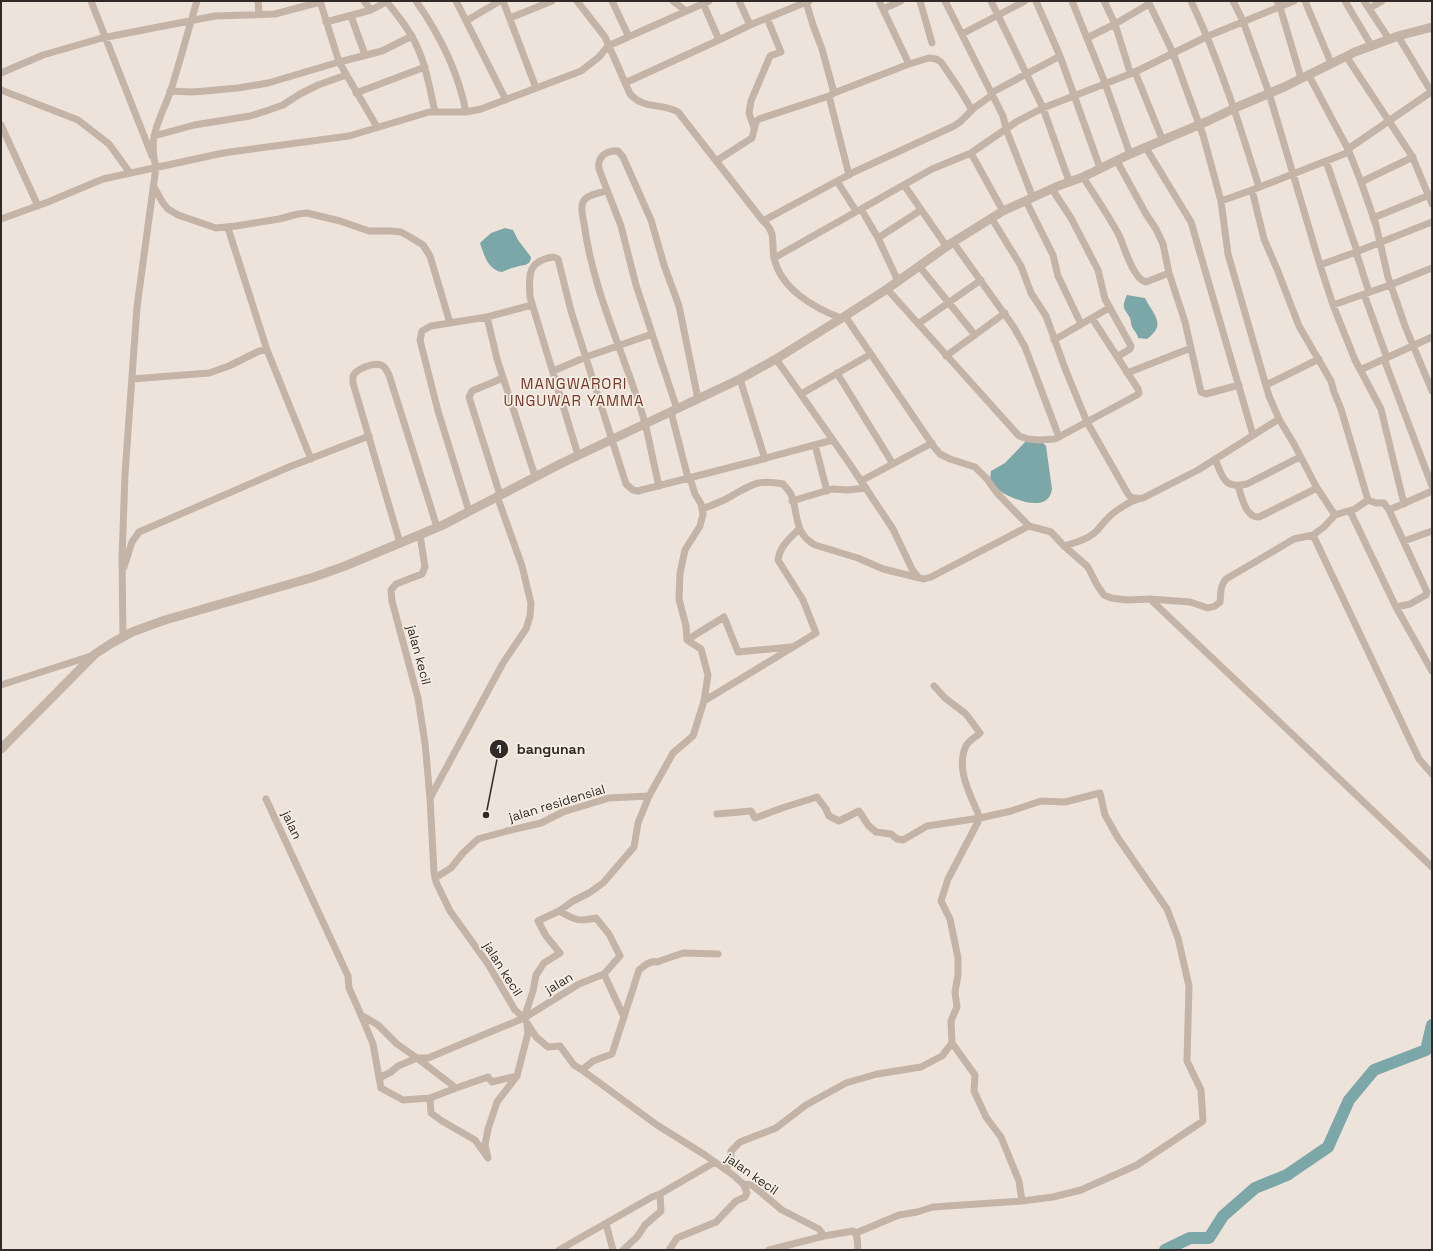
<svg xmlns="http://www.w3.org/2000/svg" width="1433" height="1251" font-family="'Space Grotesk',sans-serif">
<rect width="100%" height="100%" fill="#eee3da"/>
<path fill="#7ca7a8" d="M 505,228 L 513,230 L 518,240 L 531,257 C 531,266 522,265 516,267 C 511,268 507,270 502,272 C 488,270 484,255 480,243 L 491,233 Z
M 1127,295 L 1145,298 C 1154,316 1167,324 1147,339 L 1138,338 C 1137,333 1135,332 1132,327 C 1131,325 1131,321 1130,318 C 1124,307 1121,309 1127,295 Z
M 1026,441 L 1042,442 L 1046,446 L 1052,489 C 1049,514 1013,500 1000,491 C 996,488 993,483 990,479 L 991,471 L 1005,463 Z"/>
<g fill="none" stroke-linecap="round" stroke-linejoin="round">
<path stroke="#7ca7a8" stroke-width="12" d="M 1165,1250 L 1190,1238 L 1209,1238 L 1223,1216 L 1255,1188 L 1287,1175 L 1328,1147 L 1349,1100 L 1374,1070 L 1426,1050 L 1432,1025"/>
<path stroke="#c4b3a7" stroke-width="7" d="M 91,1 L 152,156
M 258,1 L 259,15
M 320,1 L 339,62 L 377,127
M 364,1 L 371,10
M 416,1 C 440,35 458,71 466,112
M 456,1 L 506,100
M 503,1 L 536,88
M 577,1 L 605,37 L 630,94 C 646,111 661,102 678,112 L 763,221 C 777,233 771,242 774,258 C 781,289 814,308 841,318
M 612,1 L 629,37
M 673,1 L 686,11
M 739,1 L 750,25
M 879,1 L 909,64
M 920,1 L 932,43
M 945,1 L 1003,116 L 1006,129 L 1033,198
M 991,1 L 1043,108 L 1069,181
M 1036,1 L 1060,56 L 1100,168
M 1072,1 L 1105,83 L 1130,154
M 1104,1 L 1115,24 L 1149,4
M 1148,1 L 1173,53 L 1203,135 L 1221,201 L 1228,254 L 1269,396 L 1279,419 L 1294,444 L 1317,488 L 1335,515
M 1191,1 C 1220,62 1239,123 1259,187
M 1233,1 L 1243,21 L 1269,93 L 1320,265 L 1333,305 L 1355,360 L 1381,409 L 1404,504
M 1277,1 L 1280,7 L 1301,78
M 1305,1 L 1331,63
M 1345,1 L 1371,45
M 1364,1 L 1389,39
M 387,2 C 395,12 404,23 411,35 C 425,58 429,86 435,112
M 806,2 L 813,25 L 822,49 L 834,93 L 829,96 L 849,175
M 703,3 L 719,40
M 1370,8 L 1382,1
M 883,9 L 901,1
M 351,16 L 365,55
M 510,18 L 552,1
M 466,21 L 500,1
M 326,22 L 371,10 L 388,1
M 962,34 L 1025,1
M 1398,36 L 1432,93
M 1087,38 L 1115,24 L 1130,72 L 1135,72 L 1163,141
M 1346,56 L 1412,156 L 1432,204
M 1,73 L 43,55 L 102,38 L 215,16 L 275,14 L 320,2
M 1308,74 L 1348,149 L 1361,182 L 1376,225 L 1388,277 L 1405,326 L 1432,391
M 625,83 L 719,40 L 750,25 L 809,1
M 1,90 L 78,120 L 109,144 L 130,173
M 170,91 L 192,92 L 205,91 L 238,88 L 268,83 L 339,62 L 382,51 L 412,36
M 356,93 L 425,67
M 834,93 L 909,64 L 929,58 L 936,59 L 941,62 L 960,90 L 972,110
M 991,93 L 1060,56
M 1,125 L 38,206
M 754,128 L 749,113 L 751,101 L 770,56 L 781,52 L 767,18
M 154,136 L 194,125 L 250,116 L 266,111 L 283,105 L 300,94 L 318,85 L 346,75
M 1146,148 L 1191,222 L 1253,435
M 1348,149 L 1431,92
M 971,153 L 1003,211
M 716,161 L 752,138 L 756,122 L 759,119 L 829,96
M 1117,161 L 1146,214 L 1156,229 L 1163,244 L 1169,273 L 1185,322 L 1201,392 L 1206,394 L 1239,385
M 1326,161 L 1357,251
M 1083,177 C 1095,196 1108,215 1119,235 C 1124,246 1133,279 1146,282 L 1169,273
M 837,181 L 856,211
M 1361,182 L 1413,157
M 904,185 L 947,247
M 154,187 L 163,203 L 168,209 L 178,215 L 216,228 L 236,226 L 279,219 L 298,214 L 307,213 L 340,221 L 369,231 L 391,231 L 401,232 L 410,237 L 423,245 L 430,256 L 450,323
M 1052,189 L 1071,218 L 1098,270 L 1105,299 L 1131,346 L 1130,349 L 1117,357
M 1252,190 L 1264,239 L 1277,269 L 1299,326 L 1331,381 L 1334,392 L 1341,409 L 1368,500
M 607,191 C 600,193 587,194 583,202 C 580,209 583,217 584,223 C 593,293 626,357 645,423 C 650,444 654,465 659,486
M 1026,201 L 1053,255 L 1058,276 L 1081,324
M 1221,201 L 1252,190 L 1349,152
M 861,209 L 878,238 L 898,281
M 1373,218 L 1432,194
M 1,219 L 48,202 L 103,179 L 223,153 L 349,136 L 429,112 L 466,112 L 481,109 L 581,71 L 599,57 L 608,46 L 709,1
M 992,219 L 1021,266 L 1031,293 L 1046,316 L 1066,371 L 1087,422 L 1128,494 L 1132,498 L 1137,498
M 763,221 L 854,172 L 954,126 L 960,122 L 974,108 L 992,95
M 228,228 L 267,350 L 311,459
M 878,238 L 921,210
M 953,242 L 1013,326 L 1025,347 L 1059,437
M 1356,252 L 1369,292
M 774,258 L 932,169 L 971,153 L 1016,122 L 1043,108 L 1135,72 L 1208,36 L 1294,1
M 1320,265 L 1356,252 L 1432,222
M 919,266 L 975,335
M 887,289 L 1019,436 L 1028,439 L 1040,440 L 1055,439 L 1137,395 L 1139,393 L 1138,389 L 1092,318
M 1364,294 L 1387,358
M 1333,305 L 1390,285 L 1432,268
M 845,316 L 934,447 L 940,454 L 950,459 L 975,467 L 987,479 L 997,493 L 1029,526 L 1051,532 L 1064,546 L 1087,566 L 1090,571 L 1097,585 L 1104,595 L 1111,598 L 1127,600 L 1150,599 L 1190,602 L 1208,608 L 1215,606 L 1220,602 C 1221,593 1220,586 1226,579 L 1294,539 L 1313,535 L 1324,527 L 1335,515 L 1355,509 L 1368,500 L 1376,503 L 1384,503 L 1389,510 L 1432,491
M 487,317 L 497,359 L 535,476
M 918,324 L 981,280
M 1054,340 L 1109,308
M 946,356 L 1005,313
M 776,359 L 847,460 L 893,529 L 912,569 L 918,577
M 1384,359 L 1432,486
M 1360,370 L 1432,337
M 553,371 L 586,357 L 652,334
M 837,373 L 893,464
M 1127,373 L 1191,348
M 132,379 L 209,373 L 229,366 L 259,351 L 267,350
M 740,379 L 765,459
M 1266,385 L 1319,359
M 801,394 L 871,354
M 677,409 L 636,285 L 621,226 L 599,169 C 597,157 606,150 618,151 L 623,157 L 651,220 L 664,265 L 679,306 L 698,399
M 671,412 L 688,478
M 815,445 L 827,491
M 578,455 L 530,297 C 529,275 527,261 553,257 L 558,259 L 571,311 L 626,484 L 633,490 L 638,491 L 759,460 L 833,440
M 1215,459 C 1223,478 1224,489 1247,484 L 1300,457
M 861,481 L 932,443
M 1238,486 C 1242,496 1245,518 1259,517 L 1317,488
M 500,495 L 469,397 L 472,391 L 503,378
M 792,501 L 832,489 L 848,490 L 866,488
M 703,509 C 710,506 718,503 726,499 C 749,487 755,478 783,484 C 786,487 789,491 791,494 C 799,514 793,533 815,545 L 858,558 L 883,569 L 924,579 L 931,577 L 1029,526
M 1389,510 L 1427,592 L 1426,595 L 1410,604 L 1396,607
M 469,511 L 438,411 L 420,340 L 422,331 L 431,326 L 487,317 L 532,305
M 1350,511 L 1396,607 L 1432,671
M 420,535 L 425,567 L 422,574 L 396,584 L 391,590 L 392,601 L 418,698 L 425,743 L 430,798 L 434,872 L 436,882 L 450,911 L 488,964 L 515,1010 L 524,1018 L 536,1037 L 548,1047 L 560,1046 L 574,1065 L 582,1070 L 657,1125 L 705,1155 L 733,1175 L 743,1184 L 752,1185 L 782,1210 L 819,1229 L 824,1236 L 853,1231 C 859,1235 857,1244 858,1250
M 1313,535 L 1419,759 L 1432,774
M 1404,541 L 1432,531
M 400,543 L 353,383 L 353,376 C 356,369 374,362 381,365 C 385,366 387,371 389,375 L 437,527
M 1064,546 C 1074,543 1084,541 1093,534 C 1099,530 1101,525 1106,520 C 1113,512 1132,499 1143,498 L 1198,470 L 1279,419
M 124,567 L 132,542 L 139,532 L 289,467 L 369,436
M 1150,599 L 1432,867
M 123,637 L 122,558 L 125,474 L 137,307 L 156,167 C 147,136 161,118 171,90 C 180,61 188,31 197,1
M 687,640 L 724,617 L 738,652 L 791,647
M 1,685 L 94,655
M 704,701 L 816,633 L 803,600 L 778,560 C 780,546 789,539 799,529
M 430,798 L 503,663 L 526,629 L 530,616 L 531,603 L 522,566 L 497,496
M 266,799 L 348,976 L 349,988 L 361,1015 L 378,1025 L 397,1044 L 417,1058
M 717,814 L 751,811 L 755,818 L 782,808 L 817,797 L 826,809 L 829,816 L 839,821 L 859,811 L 868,825 L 876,832 L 891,834 L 897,839 L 903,840 L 927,826 L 980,818
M 980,818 L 948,879 L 941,901 L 950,919 L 958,958 L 958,975 L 955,992 L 957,1007 L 951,1021 L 952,1043 L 975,1075 L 974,1091 L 986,1117 L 1001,1137 L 1019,1181 L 1022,1201
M 435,878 L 451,868 L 463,853 L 478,839 L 507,831 L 541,823 L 563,812 L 609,798 L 649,796
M 559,911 C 575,920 578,922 596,918 L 609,934 L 620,956 L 604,974
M 361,1015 L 373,1044 L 381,1088 L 403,1100 L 430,1098
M 524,1018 L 533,991 L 536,975 L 544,963 L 560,953 L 546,936 L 538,921 L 559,911 L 573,901 L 589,893 L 603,883 L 634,847 L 638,823 L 649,796 L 673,753 L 693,736 L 704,701 L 708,675 L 701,649 L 687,640 L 686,626 L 679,599 L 680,573 L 685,550 L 700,526 L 703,514 L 701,504 L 695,494 L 690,478
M 527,1026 L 528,1033 L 517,1076 L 492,1082 L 488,1077 L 456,1088 L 417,1058 L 428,1058 L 524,1018 L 579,984 L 604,974 L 624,1017
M 582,1070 L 593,1061 L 612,1054 L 639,970 C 644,966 650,960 657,962 L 683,953 L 718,954
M 379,1078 L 391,1072 L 398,1066 L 417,1058
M 456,1088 L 430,1098 L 431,1113 L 442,1121 L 475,1140 L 488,1158 L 485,1145 L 488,1129 L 497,1102 L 517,1076
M 726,1170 L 731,1158 L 731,1151 L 740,1142 L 776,1128 L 806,1105 L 846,1083 L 877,1074 L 921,1067 L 942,1056 L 952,1043
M 606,1224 L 613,1250
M 856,1233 L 899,1215 L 917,1212 L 933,1207 L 1022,1201 L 1053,1197 L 1081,1190 L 1137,1165 L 1203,1121 L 1201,1090 L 1187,1061 L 1189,986 L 1178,938 L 1167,909 L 1118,838 L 1105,815 L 1100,793 L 1065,802 L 1041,801 L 1011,811 L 980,818 C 971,796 955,769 966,746 C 968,741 976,737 980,733 L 966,714 L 945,698 L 934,686
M 559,1250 L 652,1197 L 660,1194 L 715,1162
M 623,1250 L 637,1237 L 645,1225 L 661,1211 L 660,1194
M 669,1250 L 677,1238 L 716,1222 L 736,1201 L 745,1197 L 747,1193 L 743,1184
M 769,1250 L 824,1236"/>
<path stroke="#c4b3a7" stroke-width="9" d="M 1,749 L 95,654 L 112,643 L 132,632 L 165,620 L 314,577 L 345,566 L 443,525 L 562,463 L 740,379 L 776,359 L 845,316 L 887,289 L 953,242 L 1003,211 L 1058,186 L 1083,177 L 1130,154 L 1208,121 L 1235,108 L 1284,87 L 1355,52 L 1398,36 L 1432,27"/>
</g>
<g text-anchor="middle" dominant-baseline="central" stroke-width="3.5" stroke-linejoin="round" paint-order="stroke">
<g font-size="13" fill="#322a27" stroke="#f6eee5">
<text transform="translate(419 655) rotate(75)">jalan kecil</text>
<text transform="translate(557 803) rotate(-17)">jalan residensial</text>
<text transform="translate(292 825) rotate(65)">jalan</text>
<text transform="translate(503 969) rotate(58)">jalan kecil</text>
<text transform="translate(559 983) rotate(-31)">jalan</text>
<text transform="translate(752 1174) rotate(35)">jalan kecil</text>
</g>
<g font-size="15" letter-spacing="1" fill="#773929" stroke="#f6eee5">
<text x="574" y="383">MANGWARORI<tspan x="574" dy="17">UNGUWAR YAMMA</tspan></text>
</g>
</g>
<path fill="none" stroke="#322a27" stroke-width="1.5" d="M486 815L499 749"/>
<g fill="#322a27" stroke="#f6eee5" stroke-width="1.5">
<circle cx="486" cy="815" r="4"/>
<circle cx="499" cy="749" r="10"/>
</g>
<g font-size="12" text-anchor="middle" font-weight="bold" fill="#fff">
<text x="499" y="753">1</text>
</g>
<g font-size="14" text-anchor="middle" font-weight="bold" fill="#322a27" stroke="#f6eee5" stroke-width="3.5" stroke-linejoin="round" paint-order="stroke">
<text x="551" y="754">bangunan</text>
</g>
<rect width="1433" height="1251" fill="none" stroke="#322a27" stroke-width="4"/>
</svg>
